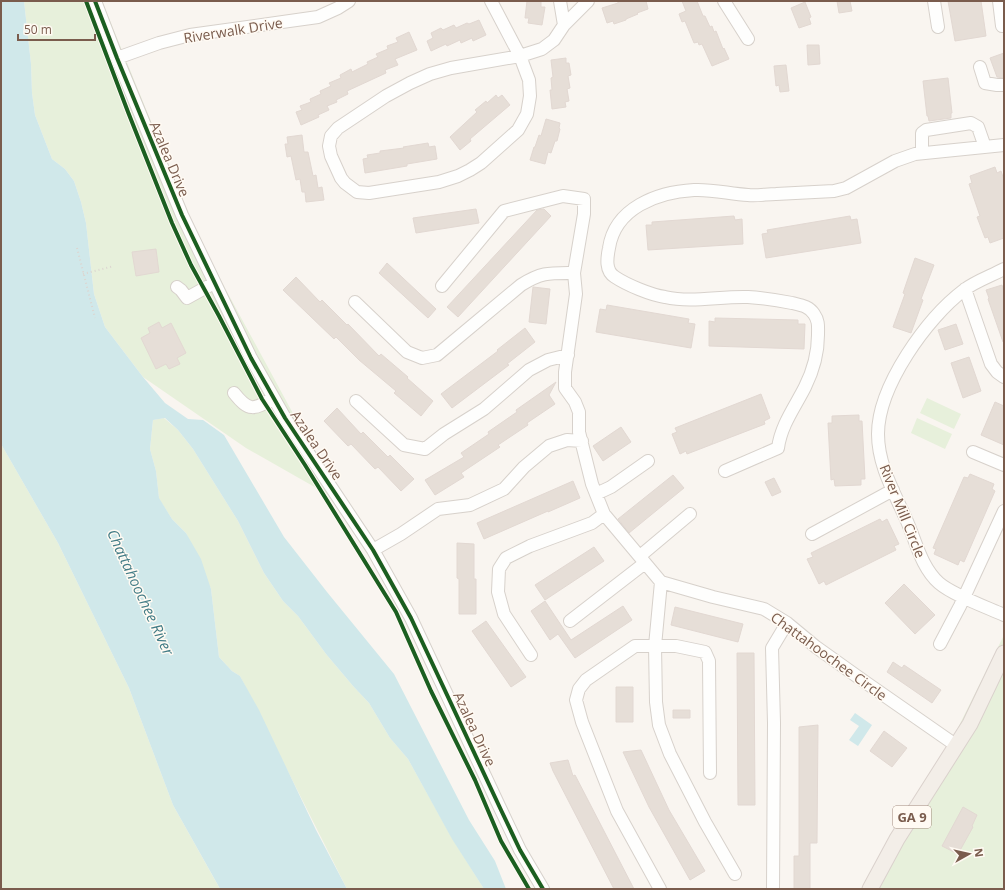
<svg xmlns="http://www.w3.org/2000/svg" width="1005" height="890" font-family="'Open Sans',sans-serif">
<rect width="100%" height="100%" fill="#f9f5f0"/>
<path fill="#e7f0db" d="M 24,1 L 102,1 L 200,242 L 341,502 L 246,448 L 143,377 L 105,327 L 94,294 L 86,223 L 81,202 L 74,181 L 65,169 L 52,159 L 35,115 L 32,93 L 31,64 Z
M 927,398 L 961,414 L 954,429 L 920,413 Z
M 164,418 L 178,430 L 193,449 L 238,521 L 264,573 L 283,601 L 298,616 L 326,654 L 353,686 L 369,703 L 390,738 L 408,759 L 452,838 L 484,889 L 347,889 L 240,676 L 232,671 L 219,657 L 211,589 L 186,533 L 172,519 L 159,499 L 156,471 L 150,449 L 153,420 Z
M 917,418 L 952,434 L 945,449 L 911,433 Z
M 1,444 L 58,543 L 129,688 L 173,805 L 220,889 L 1,889 Z
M 1004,635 L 1004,889 L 878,889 Z"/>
<path fill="#d0e8ea" d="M 1,1 L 24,1 L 31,64 L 32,93 L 35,115 L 52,159 L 65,169 L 74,181 L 81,202 L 86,223 L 94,294 L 105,327 L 143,377 L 165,403 L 188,419 L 203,420 L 224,435 L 284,537 L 327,592 L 394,674 L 469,820 L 495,861 L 506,889 L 484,889 L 452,839 L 408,759 L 390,738 L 369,703 L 353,686 L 326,654 L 298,616 L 283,601 L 264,573 L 238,521 L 193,449 L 178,430 L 165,418 L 153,420 L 150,449 L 156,471 L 159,498 L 172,519 L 186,533 L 201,559 L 211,589 L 219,657 L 232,671 L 240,676 L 259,710 L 316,830 L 347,889 L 220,889 L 219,887 L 173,805 L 129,688 L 58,543 L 1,444 Z
M 855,713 L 872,725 L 858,746 L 849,740 L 859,726 L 850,720 Z"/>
<path fill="#e6ded7" stroke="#e2d8d2" d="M 527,1 L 541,1 L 541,7 L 545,7 L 542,25 L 528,23 L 529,18 L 525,18 Z
M 618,1 L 646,1 L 648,9 L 637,13 L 638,14 L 626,19 L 626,20 L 614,24 L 613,21 L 607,23 L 602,8 L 618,3 Z
M 682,1 L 697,1 L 703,16 L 705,16 L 710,27 L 712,26 L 714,32 L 716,31 L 723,49 L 724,48 L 729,59 L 712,66 L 702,44 L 699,45 L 698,42 L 694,43 L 685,21 L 682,22 L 679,14 L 686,11 Z
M 837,1 L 850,1 L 852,11 L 839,13 Z
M 948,1 L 981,1 L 986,36 L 955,41 Z
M 805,2 L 811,17 L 809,18 L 811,24 L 799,28 L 791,8 Z
M 479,20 L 486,35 L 473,41 L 472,38 L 461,43 L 460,40 L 447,46 L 446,44 L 431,51 L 427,41 L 433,38 L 431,33 L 441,28 L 443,30 L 454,25 L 456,28 L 467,23 L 469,24 Z
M 409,32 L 417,50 L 395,59 L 398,65 L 385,70 L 386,73 L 347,91 L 348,94 L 336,100 L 337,102 L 327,106 L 329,110 L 318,115 L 319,117 L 301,125 L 296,112 L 302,110 L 300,106 L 311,102 L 310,99 L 321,94 L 320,91 L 331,86 L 329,83 L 341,78 L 340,75 L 351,69 L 352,72 L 368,64 L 367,62 L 378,57 L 376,54 L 388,49 L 387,46 L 398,42 L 396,38 Z
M 807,45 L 819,45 L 820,64 L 808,65 Z
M 1004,53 L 1004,78 L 997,77 L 990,58 Z
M 566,58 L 566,63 L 569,63 L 571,75 L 568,76 L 570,88 L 567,89 L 569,101 L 565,102 L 566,107 L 552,109 L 550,90 L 552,90 L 551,78 L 553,77 L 551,60 Z
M 786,65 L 789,91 L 780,92 L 779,85 L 776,86 L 774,66 Z
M 948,78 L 952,113 L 951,113 L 951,118 L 929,121 L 928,116 L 927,116 L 923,81 Z
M 496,95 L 498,98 L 502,95 L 510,105 L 470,139 L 471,141 L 460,150 L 450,137 L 477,112 L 475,110 L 486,101 L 487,103 Z
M 546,119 L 560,123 L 559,128 L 560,129 L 557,141 L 555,141 L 551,153 L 548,152 L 545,164 L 530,160 L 534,147 L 535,147 L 539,135 L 541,136 Z
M 302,135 L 304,152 L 308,152 L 313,176 L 316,175 L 318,188 L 322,187 L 324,200 L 306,202 L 305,192 L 302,192 L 300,179 L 296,180 L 291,156 L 287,157 L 285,144 L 288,144 L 287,137 Z
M 428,143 L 429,147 L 435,146 L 437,159 L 407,164 L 407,166 L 365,173 L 363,159 L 368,158 L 367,155 L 380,153 L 380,151 L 404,148 L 403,147 Z
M 995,167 L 997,173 L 1001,171 L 1004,180 L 1004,238 L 990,243 L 988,237 L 985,238 L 977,217 L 980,216 L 969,184 L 972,183 L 970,176 Z
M 476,209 L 479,223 L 416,233 L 413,218 Z
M 544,209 L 551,216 L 458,317 L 447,307 L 537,210 Z
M 734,216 L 735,220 L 742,219 L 743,244 L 648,250 L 646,225 L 652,225 L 652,222 Z
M 850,216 L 851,220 L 857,219 L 861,243 L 766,258 L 762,234 L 768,233 L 767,230 Z
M 156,249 L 159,272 L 136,276 L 132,252 Z
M 915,258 L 934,265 L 921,299 L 923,300 L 911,333 L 893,327 L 905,294 L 903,293 Z
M 387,263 L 436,309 L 428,318 L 379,273 Z
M 296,277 L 320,302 L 322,300 L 347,325 L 348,324 L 379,356 L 381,354 L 408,377 L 407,378 L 433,401 L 421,416 L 394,393 L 396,391 L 359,360 L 336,337 L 334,339 L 283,290 Z
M 1002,285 L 1004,292 L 1004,342 L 1003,342 L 988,299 L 989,298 L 986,290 Z
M 533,287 L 550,289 L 546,324 L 529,322 Z
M 607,305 L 689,319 L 688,323 L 695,324 L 691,348 L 596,332 L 600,309 L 606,310 Z
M 715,318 L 798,320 L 798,324 L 805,324 L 804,349 L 709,346 L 709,321 L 715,322 Z
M 159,322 L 162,328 L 171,323 L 186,353 L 177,358 L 180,364 L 169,369 L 166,364 L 156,369 L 141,338 L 150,333 L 148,328 Z
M 956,324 L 963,344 L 945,350 L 938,330 Z
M 525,328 L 535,342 L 507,364 L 509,365 L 452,408 L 441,394 L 498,351 L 497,350 Z
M 969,357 L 981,391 L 963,398 L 951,363 Z
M 556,382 L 549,395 L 555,404 L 527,423 L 528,425 L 498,445 L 500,447 L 461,473 L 464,477 L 435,495 L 425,480 L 464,457 L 461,453 L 489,434 L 488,432 L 517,412 L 516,410 Z
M 761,394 L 770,418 L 764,421 L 765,424 L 687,454 L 686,451 L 680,454 L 672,434 L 677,432 L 675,428 Z
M 995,402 L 1004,406 L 1004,445 L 981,435 Z
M 337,408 L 361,434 L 363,432 L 388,457 L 390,455 L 414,479 L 401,491 L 378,467 L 375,469 L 351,444 L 348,446 L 324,421 Z
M 859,415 L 859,421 L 862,421 L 865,479 L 861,479 L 861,485 L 835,486 L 834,479 L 831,480 L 828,423 L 832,423 L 832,416 Z
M 621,427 L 631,442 L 603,461 L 593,446 Z
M 970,474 L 994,484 L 992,489 L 995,491 L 964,562 L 960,560 L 958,565 L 934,554 L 936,549 L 933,548 L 964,477 L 968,478 Z
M 673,475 L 684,488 L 629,533 L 618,519 Z
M 774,478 L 781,492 L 772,496 L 765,482 Z
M 573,481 L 580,498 L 548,512 L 548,511 L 484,539 L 477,523 Z
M 880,519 L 882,522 L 887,519 L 899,544 L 894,546 L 896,550 L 826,585 L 824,581 L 819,584 L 807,559 L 813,557 L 811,553 Z
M 457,543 L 474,544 L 474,579 L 476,579 L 476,614 L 459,614 L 459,579 L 457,578 Z
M 594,547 L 604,561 L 545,600 L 535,585 Z
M 904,584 L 935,615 L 915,634 L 885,603 Z
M 545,601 L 571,640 L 623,606 L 632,620 L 575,658 L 558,634 L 550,640 L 531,611 Z
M 675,607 L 743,624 L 738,642 L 671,625 Z
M 486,621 L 526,677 L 511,687 L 472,631 Z
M 737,653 L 754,653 L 755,805 L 738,805 Z
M 893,662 L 902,668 L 904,665 L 941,690 L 932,703 L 887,672 Z
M 616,687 L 633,687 L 633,722 L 616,722 Z
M 673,710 L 690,710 L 690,718 L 673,718 Z
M 818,725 L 817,843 L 810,843 L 810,889 L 794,889 L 794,856 L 799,856 L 799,727 Z
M 884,731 L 907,748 L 892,767 L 870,751 Z
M 641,750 L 669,810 L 705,871 L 690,880 L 649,807 L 623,752 Z
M 568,760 L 573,776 L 575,775 L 634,889 L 614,889 L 553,771 L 550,763 Z
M 963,807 L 977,815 L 972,826 L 973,827 L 958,854 L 942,846 Z"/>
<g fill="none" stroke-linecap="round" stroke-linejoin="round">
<defs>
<path id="minor" d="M 95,1 L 117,58 L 182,215 L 251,358 L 285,418 L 373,550 L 411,618 L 501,810 L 520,850 L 543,889
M 491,1 L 520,56 L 542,49 L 554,40 L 564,25 L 588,1
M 560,1 L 564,25
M 724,1 L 748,39
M 934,1 L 938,27
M 999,1 L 1002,26 L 1004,25
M 520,56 L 529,80 L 530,96 L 527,114 L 518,130 L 481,163 L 470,170 L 458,176 L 439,182 L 369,193 L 357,192 L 345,183 L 341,178 L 331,156 L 329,146 L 331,136 L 338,128 L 386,96 L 410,83 L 430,74 L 451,68 Z
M 117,58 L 159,43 L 190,35 L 318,17 L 338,8 L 349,1
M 980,67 L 985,83 L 997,85 L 1004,85
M 922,153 L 922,133 L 926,130 L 971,123 L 978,127 L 985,147
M 1004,269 C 991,276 976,281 964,290 C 927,318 878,386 878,434 C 878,465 894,492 906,519 C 916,541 921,567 939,583 C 953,595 986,607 1004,615
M 442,286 L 504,211 L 563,196 L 584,199 L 584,214 L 574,273 L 576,294 L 565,372 L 565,388 L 575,402 L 579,412 L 579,432 L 592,484 L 604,514 L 661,582 L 713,597 L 764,609 L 787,623 L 816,647 L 865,682 L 957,746
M 177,287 L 181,290 L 187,298 L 214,283
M 965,289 L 991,364 L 997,372 L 1004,377
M 355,302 L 407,352 L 422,358 L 437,355 L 521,285 C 542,272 549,273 574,273
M 234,393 C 249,412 254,410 273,398
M 356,401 L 404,445 L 425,449 L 444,434 L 484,409 L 529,370 L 548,360 L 568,355
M 973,452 L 1004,465
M 725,471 L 778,448 C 781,425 795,407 805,387 C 813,371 818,353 818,335 C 818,327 819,321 814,314 C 809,306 800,305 792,303 C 777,300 763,298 748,297 C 720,296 692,303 665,297 C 651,295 627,285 615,277 C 605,271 607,258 609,248 C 615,208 657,192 694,190 C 712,189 730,194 748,195 C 757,196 767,194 776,194 C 795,193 815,192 834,191 L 846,188 L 895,161 L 915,154 L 1004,145
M 596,494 L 611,487 L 648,461
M 812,534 L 893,490
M 373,550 L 401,534 L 438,509 L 470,505 L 504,489 L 524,467 L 549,446 L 567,440 L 582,441
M 640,556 L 690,514
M 661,582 L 655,646 L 656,702 L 659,725 L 670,754 L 705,822 L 735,874
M 570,621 L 645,563
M 940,644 L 960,606 L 1004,511
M 531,655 L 504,614 L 498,592 L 499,569 L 506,558 L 530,546 L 592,523 L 604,514
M 660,889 L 617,811 L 582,722 L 576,700 L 579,689 L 586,680 L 635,646 L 676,646 L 705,652 L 709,661 L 710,773
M 773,889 L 774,723 L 772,648 L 787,623"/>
<path id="major" d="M 870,889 L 897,839 L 970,724 L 1004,653"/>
</defs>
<use href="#minor" stroke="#d7d1cb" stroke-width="14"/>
<use href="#major" stroke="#dad1cc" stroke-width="17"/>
<path stroke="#dcd5d0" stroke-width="2" stroke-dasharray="1 3" stroke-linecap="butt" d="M 77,248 L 95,318
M 83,274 L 114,266"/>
<use href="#minor" stroke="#fefefd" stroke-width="12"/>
<use href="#major" stroke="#f3eee8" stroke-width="15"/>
<defs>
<path id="cycleway" d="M 86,1 L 128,112 L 172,223 L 191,265 L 219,316 L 262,399 L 305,465 L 396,612 L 431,691 L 475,780 L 501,841 L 529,889
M 95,1 L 117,58 L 182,215 L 251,358 L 285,418 L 373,550 L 411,618 L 501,810 L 520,850 L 543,889"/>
</defs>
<use href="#cycleway" stroke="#fffaf3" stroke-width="6"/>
<use href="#cycleway" stroke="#1b5e20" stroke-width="4"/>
</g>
<g text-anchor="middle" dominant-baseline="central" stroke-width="3" stroke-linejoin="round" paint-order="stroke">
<rect fill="#fffaf3" stroke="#a28b7f" stroke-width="1" x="893" y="806" width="38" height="22" rx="3"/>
<g font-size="13" font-weight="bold" fill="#7a5c4d">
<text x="912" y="817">GA 9</text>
</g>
<g font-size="14" fill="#7a5c4d" stroke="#fffaf3">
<text transform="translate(233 30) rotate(-9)">Riverwalk Drive</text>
<text transform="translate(170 159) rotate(67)">Azalea Drive</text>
<text transform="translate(317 445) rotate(56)">Azalea Drive</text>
<text transform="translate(903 511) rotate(68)">River Mill Circle</text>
<text transform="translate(829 656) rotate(36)">Chattahoochee Circle</text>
<text transform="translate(475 729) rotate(65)">Azalea Drive</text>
</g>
<g font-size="15" font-style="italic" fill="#437c86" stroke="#fffaf3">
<text transform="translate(141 592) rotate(65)">Chattahoochee River</text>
</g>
</g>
<rect width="1005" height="890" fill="none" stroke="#7a5c4d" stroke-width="4"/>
<g transform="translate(969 854) rotate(82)" stroke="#fffaf3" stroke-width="3" paint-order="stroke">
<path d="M0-3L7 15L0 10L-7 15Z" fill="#7a5c4d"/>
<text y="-6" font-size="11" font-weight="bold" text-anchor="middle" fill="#7a5c4d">N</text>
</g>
<path d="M18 34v6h77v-6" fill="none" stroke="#7a5c4d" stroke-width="2"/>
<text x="24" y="34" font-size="12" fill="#7a5c4d" stroke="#fffaf3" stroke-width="3" paint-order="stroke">50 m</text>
</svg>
